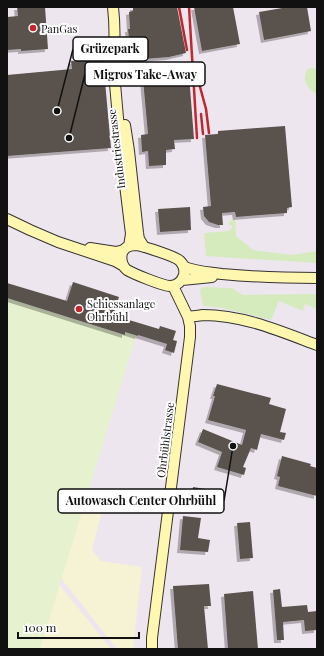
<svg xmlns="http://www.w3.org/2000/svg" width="324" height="656" font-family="'Playfair Display',serif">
<defs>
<filter id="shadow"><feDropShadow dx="-3" dy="3" stdDeviation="0" flood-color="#0004"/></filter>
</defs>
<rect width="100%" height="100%" fill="#fffdf5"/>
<path fill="#eee6ef" d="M 7,7 L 317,7 L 317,649 L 7,649 Z"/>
<path fill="#f6f3d4" d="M 59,480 L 106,495 L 92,550 L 101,561 L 142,567 L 133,649 L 117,649 L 19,525 Z
M 7,521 L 13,527 L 111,649 L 7,649 Z"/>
<path fill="#d5ebbd" d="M 309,68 L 313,68 L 317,70 L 317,94 C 307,90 300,77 309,68 Z
M 235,219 L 236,236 L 253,250 L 292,255 L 317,251 L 317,263 L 206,256 L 204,233 L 229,231 L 232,228 L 232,226 L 229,225 L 228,222 L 231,221 L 231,220 Z
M 204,287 L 232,288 L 239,293 L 244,295 L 317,294 L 317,309 L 305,304 L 303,311 L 279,301 L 271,320 L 222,308 L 203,306 L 200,290 L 201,288 Z"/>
<path fill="#e6f2cf" d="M 7,298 L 124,335 L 125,332 L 136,336 L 40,649 L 7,649 Z"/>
<path fill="#5a524d" filter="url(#shadow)" d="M 17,7 L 45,7 L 48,49 L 21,51 L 21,49 L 7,50 L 7,17 L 18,16 Z
M 133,7 L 177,7 L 186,53 L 169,57 L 131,60 L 128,29 L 130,29 L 129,12 L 133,11 Z
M 194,7 L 233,7 L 240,44 L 202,51 Z
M 288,7 L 307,7 L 311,31 L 264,40 L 259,12 Z
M 103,59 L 111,148 L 7,156 L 7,75 L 72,69 L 71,61 Z
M 189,75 L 194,139 L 174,140 L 175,149 L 166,150 L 166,165 L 149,166 L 148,151 L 142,152 L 141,135 L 148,134 L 143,79 Z
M 285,126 L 292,207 L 287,208 L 287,213 L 236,217 L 235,212 L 222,213 L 223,225 L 218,225 L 209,222 L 204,216 L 203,207 L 211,206 L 205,135 L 218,134 L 218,131 Z
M 190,207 L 191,230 L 160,232 L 158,209 Z
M 73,282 L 119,297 L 113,316 L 129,321 L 129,320 L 159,329 L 160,326 L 176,331 L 173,340 L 177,341 L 174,353 L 165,350 L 167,344 L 138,335 L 138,336 L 125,332 L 125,335 L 7,298 L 7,283 L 67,301 Z
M 217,384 L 271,398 L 269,404 L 286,409 L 280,432 L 286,433 L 284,440 L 261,434 L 257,450 L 251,448 L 243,467 L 246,468 L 244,475 L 217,467 L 222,452 L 198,442 L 203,429 L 242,445 L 246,430 L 208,420 L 215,396 L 213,396 Z
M 282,456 L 311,464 L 310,466 L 317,468 L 317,496 L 278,486 L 280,477 L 277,476 Z
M 193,487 L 212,490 L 210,498 L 192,495 Z
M 183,516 L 201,518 L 198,538 L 210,540 L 208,552 L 180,550 Z
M 250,522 L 253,558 L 240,559 L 237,523 Z
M 209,584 L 211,606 L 204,606 L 208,649 L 178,649 L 173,586 Z
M 280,589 L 282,607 L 307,605 L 308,612 L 317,611 L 317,630 L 305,631 L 304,620 L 283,622 L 284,640 L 277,640 L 273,590 Z
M 253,591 L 258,649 L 228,649 L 224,594 Z"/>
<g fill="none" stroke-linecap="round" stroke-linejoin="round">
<defs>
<path id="secondary" d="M 113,7 C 115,25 115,43 113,61 L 121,152 L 131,234 L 129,246
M 125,125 L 129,151 L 138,233 L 139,239 L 144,247
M 7,219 L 30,230 L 58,242 L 115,261 L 122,265
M 137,245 C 145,247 175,256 180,261 C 184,265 185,270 184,275 C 182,281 177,286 170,286 C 163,286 134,274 127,270 C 120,264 118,249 130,246 C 132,245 135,245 137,245 Z
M 90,248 L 116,252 L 124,250
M 183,266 C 195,272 209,272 222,274 C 254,277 285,278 317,278
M 182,280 L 212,277
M 188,317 C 193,316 198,316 203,315 C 243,315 280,331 317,345
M 152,649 L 152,638 L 190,337 L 190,326 L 188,317 L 173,286"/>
</defs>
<use href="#secondary" stroke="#333" stroke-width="12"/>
<use href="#secondary" stroke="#fff6b0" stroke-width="10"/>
<path stroke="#c4262e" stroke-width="2.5" d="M 179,7 L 187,50
M 189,7 L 197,138
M 196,72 L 206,109 L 209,133
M 201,114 L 203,134"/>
</g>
<g fill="#c4262e" stroke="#fff" stroke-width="1.5">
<circle cx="33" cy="28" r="4"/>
<circle cx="79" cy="309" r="4"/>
</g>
<g text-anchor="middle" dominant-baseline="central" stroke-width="4" stroke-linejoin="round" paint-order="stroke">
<g font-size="11" fill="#111" stroke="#fff" text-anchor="start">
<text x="41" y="28">PanGas</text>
<text x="87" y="303">Schiessanlage<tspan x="87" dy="13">Ohrbühl</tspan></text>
</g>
<g font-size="11" fill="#111" stroke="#fff">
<text transform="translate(116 149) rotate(-97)">Industriestrasse</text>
<text transform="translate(165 440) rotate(-83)">Ohrbühlstrasse</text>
</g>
</g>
<path fill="none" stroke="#111" stroke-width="1.5" d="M57 111L73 49M69 138L85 74M233 446L224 501"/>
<g fill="#111" stroke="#fff" stroke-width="1.5">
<circle cx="57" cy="111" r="4"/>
<circle cx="69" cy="138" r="4"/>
<circle cx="233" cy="446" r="4"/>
</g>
<g fill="#fff" stroke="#111" stroke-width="1.5">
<rect x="73" y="37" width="75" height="24" rx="4"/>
<rect x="85" y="62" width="120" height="24" rx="4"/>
<rect x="58" y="489" width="166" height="24" rx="4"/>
</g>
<g font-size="12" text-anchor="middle" font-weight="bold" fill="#111">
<text x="110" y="53">Grüzepark</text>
<text x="145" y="79">Migros Take-Away</text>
<text x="141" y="505">Autowasch Center Ohrbühl</text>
</g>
<rect width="324" height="656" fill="none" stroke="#111111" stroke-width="16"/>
<path d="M18 632v6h121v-6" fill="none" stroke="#111111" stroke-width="2"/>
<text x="24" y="632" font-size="12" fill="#111111" stroke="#ffffff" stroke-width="3" paint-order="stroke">100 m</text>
</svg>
